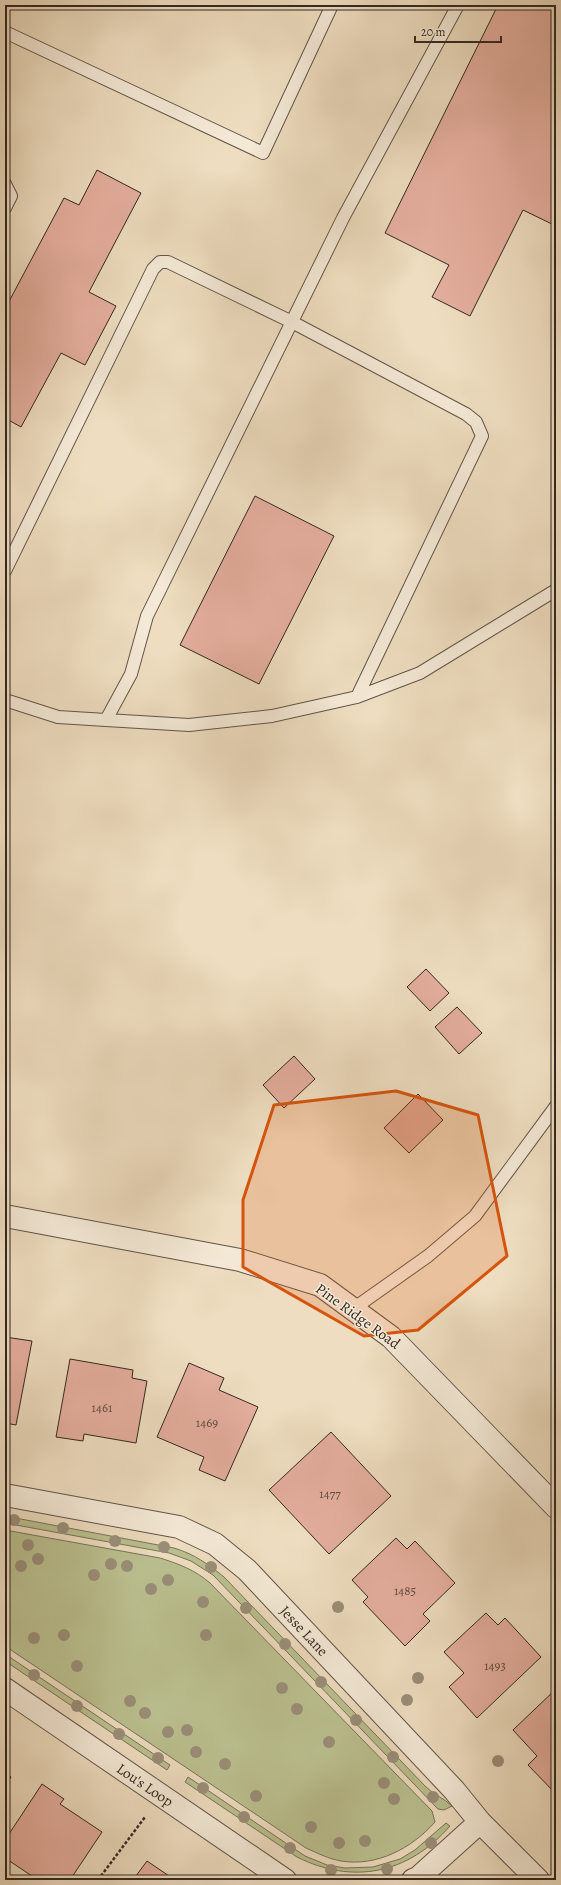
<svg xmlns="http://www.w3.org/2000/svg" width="561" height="1885" font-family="Alegreya,serif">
<rect width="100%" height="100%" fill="#eeddc0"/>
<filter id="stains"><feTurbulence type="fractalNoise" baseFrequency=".005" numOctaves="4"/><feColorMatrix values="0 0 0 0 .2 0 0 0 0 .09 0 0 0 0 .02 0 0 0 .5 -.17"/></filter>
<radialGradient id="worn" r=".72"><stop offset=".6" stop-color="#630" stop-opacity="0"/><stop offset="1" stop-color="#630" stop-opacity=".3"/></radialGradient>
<path fill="#bbc090" stroke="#777458" d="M 5,1516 L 174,1548 C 194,1554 208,1564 224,1577 L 426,1787 C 434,1795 444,1798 452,1806 L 444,1810 L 438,1809 L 213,1575 L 191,1561 L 169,1553 L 5,1523 Z
M 5,1530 L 160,1558 C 179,1564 195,1570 210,1583 L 432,1811 L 435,1822 C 412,1848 377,1867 341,1861 C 329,1859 317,1853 306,1848 L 5,1646 Z
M 5,1654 L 170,1765 L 167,1770 L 5,1661 Z
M 188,1777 L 305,1856 L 327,1865 L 345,1868 L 373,1867 L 400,1859 L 415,1850 L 446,1823 L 450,1826 C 408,1874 353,1885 297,1857 L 185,1782 Z"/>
<path fill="#e4ae9e" stroke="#332821" d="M 498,5 L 547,5 L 556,9 L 556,226 L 523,210 L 470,316 L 432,297 L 449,265 L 385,233 Z
M 97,170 L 141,193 L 89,292 L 116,306 L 85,365 L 61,353 L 21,427 L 5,418 L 5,309 L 64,198 L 79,205 Z
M 255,496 L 334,536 L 259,684 L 180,645 Z
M 426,969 L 449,993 L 430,1011 L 407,987 Z
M 457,1007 L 482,1033 L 459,1054 L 435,1027 Z
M 294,1056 L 315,1079 L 284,1108 L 263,1085 Z
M 418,1094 L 443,1120 L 409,1153 L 384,1128 Z
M 5,1337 L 32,1341 L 16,1425 L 5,1423 Z
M 70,1359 L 133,1370 L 132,1378 L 147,1381 L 136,1443 L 84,1434 L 83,1441 L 56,1437 Z
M 189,1363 L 224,1378 L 219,1390 L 258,1407 L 225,1481 L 199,1470 L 204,1457 L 157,1437 Z
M 331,1432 L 391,1496 L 329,1554 L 269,1490 Z
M 396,1538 L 407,1549 L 415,1541 L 455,1583 L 423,1614 L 430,1621 L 405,1646 L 363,1602 L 368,1597 L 352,1580 Z
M 486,1613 L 498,1625 L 505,1618 L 541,1657 L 477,1718 L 449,1687 L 464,1673 L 444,1652 Z
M 556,1689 L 556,1794 L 528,1765 L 537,1756 L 513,1730 Z
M 5,1773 L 11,1777 L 5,1787 Z
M 42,1784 L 64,1799 L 60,1804 L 102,1832 L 70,1880 L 38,1880 L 5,1858 L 5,1840 Z
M 147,1861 L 175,1880 L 133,1880 Z"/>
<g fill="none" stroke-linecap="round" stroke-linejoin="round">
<defs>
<path id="service" d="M 5,32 L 263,153 L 332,5
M 5,184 L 11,196 L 5,208
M 5,571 L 153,269 L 160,262 L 168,262 L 292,322 L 466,414 L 476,422 L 482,436 L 357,697
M 5,700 L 58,717 L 106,720 L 189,725 L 272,716 L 357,697 L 420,673 L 556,590
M 106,720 L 131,674 L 147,616 L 343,218 L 458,5
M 353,1309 L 428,1256 L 475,1216 L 556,1106"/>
<path id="minor" d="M 5,1216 L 240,1260 L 320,1285 L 391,1337 L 556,1507
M 5,1495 L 179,1527 L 215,1544 L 247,1570 L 454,1790 L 480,1822 L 538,1880
M 5,1689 L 285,1880
M 413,1880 L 418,1878 L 480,1822"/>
</defs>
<use href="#service" stroke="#625549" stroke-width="14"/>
<use href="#minor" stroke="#625549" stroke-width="24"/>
<path stroke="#332821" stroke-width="2.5" stroke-dasharray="3 2" stroke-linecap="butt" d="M 98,1880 L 145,1817"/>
<use href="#service" stroke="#f4e9d6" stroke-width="12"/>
<use href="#minor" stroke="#f4e9d6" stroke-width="22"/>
</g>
<g fill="#9a8e78">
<circle cx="14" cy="1520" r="6"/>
<circle cx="63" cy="1528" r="6"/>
<circle cx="115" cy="1541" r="6"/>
<circle cx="28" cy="1545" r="6"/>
<circle cx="164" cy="1547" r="6"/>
<circle cx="38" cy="1559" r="6"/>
<circle cx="111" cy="1564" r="6"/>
<circle cx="21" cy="1566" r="6"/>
<circle cx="127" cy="1566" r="6"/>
<circle cx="211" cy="1567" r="6"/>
<circle cx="94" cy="1575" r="6"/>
<circle cx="168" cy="1580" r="6"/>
<circle cx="151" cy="1589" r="6"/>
<circle cx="203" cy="1602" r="6"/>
<circle cx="338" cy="1607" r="6"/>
<circle cx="246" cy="1608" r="6"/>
<circle cx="64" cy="1635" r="6"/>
<circle cx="206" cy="1635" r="6"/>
<circle cx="34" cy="1638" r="6"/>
<circle cx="285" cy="1644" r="6"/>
<circle cx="77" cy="1666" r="6"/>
<circle cx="34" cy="1675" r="6"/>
<circle cx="418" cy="1678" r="6"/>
<circle cx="321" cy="1682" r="6"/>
<circle cx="282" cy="1688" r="6"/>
<circle cx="407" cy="1700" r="6"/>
<circle cx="130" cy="1701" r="6"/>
<circle cx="77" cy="1706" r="6"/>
<circle cx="297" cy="1709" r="6"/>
<circle cx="145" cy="1713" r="6"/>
<circle cx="356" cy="1720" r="6"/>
<circle cx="187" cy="1730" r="6"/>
<circle cx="168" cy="1732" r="6"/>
<circle cx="119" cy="1734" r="6"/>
<circle cx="329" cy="1742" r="6"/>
<circle cx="196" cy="1752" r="6"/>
<circle cx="393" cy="1757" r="6"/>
<circle cx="158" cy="1758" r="6"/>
<circle cx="498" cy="1761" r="6"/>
<circle cx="225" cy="1764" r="6"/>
<circle cx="384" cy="1783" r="6"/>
<circle cx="203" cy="1788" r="6"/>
<circle cx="256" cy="1796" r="6"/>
<circle cx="433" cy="1797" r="6"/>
<circle cx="394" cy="1799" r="6"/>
<circle cx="244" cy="1817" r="6"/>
<circle cx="311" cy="1827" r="6"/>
<circle cx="365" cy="1841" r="6"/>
<circle cx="339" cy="1843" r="6"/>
<circle cx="431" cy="1843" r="6"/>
<circle cx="290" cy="1848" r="6"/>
<circle cx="387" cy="1869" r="6"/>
<circle cx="331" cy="1870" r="6"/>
</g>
<path fill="#d6540e" fill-opacity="0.2" stroke="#d6540e" stroke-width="3" stroke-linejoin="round" d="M 396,1091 L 478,1115 L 507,1256 L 418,1330 L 364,1336 L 243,1267 L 243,1200 L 274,1105 Z"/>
<g text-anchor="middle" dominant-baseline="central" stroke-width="3" stroke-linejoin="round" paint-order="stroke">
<g font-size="13" fill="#5f4a40">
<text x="102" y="1407">1461</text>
<text x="207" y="1422">1469</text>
<text x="330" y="1493">1477</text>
<text x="405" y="1590">1485</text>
<text x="495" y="1665">1493</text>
</g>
<g font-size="15" fill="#332821" stroke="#f4e9d6">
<text transform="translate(358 1316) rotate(36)">Pine Ridge Road</text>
<text transform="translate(304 1631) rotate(47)">Jesse Lane</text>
<text transform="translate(145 1785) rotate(34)">Lou's Loop</text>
</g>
</g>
<rect width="561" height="1885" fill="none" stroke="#eeddc0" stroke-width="20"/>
<rect x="6" y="6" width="549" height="1873" fill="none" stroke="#332821" stroke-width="2"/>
<rect x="10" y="10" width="541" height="1865" fill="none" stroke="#332821"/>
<path d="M415 36v6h86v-6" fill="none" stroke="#332821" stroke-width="2"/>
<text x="421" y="36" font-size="12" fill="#332821" stroke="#f4e9d6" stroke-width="3" paint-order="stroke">20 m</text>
<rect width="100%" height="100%" filter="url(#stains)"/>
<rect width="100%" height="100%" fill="url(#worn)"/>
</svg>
